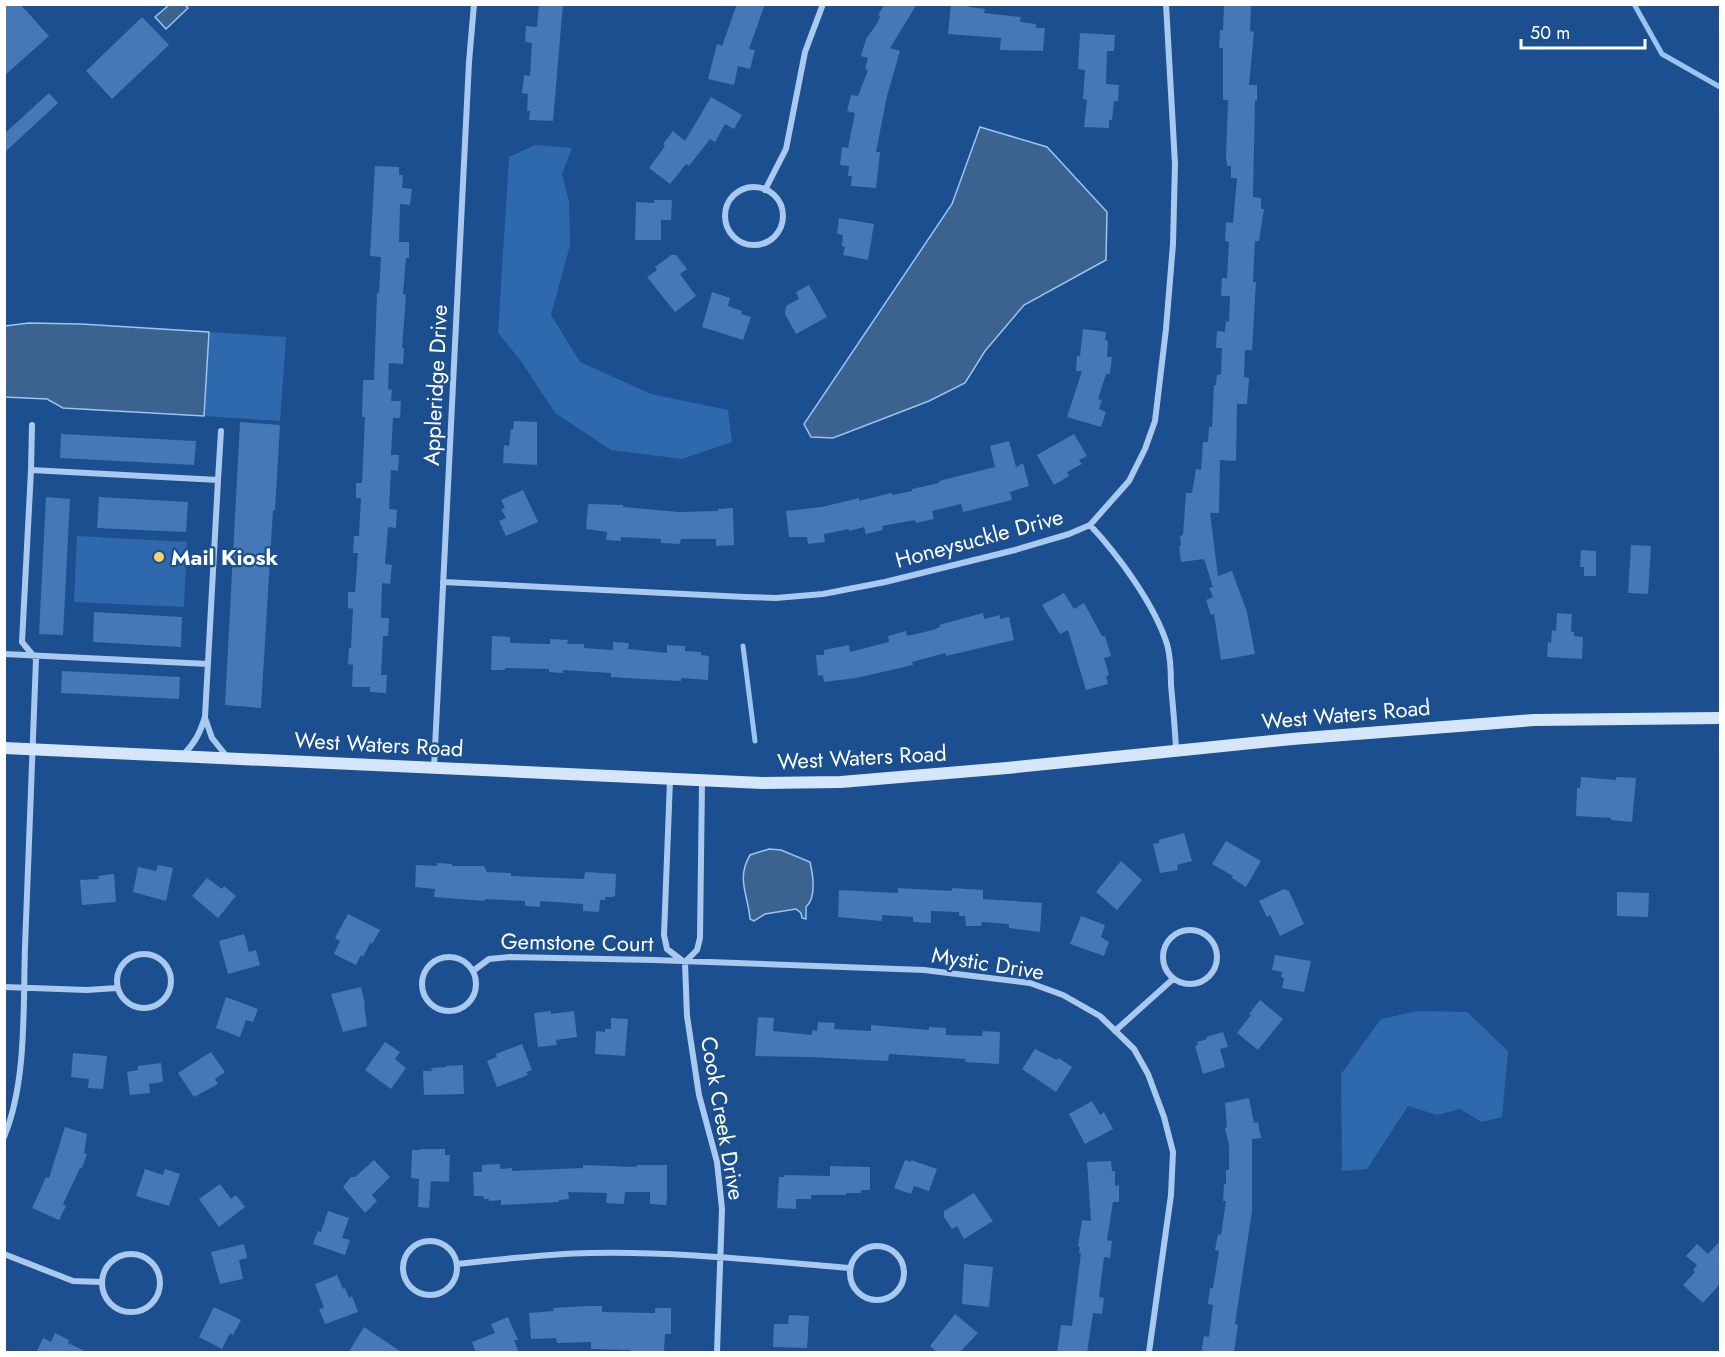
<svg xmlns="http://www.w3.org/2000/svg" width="1725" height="1357" font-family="Jost,sans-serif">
<rect width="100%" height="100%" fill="#1b4f8f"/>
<path fill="#2e69ad" d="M 535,145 L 572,148 L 562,174 L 569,201 L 570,245 L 551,315 L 580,362 L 651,394 L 728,410 L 732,442 L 682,459 L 611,450 L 555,413 L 521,361 L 498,333 L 509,157 Z
M 209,332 L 286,337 L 280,421 L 204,416 Z
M 77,536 L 187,542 L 184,607 L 74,602 Z
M 1418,1011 L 1467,1012 L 1508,1051 L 1502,1117 L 1482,1122 L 1460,1109 L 1437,1115 L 1408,1106 L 1367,1169 L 1342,1171 L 1341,1074 L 1381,1019 Z"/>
<path fill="#3c6290" stroke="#9cc4f0" stroke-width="1.5" d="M 169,5 L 185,5 L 188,8 L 166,29 L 155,17 Z
M 980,127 L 1047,147 L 1107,212 L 1106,260 L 1024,305 L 985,351 L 965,383 L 929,401 L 833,438 L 811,437 L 804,424 L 952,204 Z
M 29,323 L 81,324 L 209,332 L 204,416 L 63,408 L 47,399 L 5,397 L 5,326 Z
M 769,849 L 781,850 L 810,862 C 813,875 817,897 806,907 L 806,919 L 802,918 L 801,913 L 796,909 L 765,914 L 754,921 L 750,919 C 748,894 736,879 750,855 Z"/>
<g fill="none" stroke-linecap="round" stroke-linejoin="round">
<path stroke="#9cc4f0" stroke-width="5" d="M 1634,4 L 1662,54 L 1720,87
M 743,646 L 755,741"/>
</g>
<path fill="#4478b7" d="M 4,4 L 20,4 L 49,36 L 4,76 Z
M 539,4 L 563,4 L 553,121 L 529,120 L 530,111 L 527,111 L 528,94 L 522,93 L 524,75 L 530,76 L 532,43 L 525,42 L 526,26 L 537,27 Z
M 737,4 L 765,4 L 749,49 L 755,50 L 750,69 L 738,66 L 734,85 L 708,79 L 717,44 L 722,46 Z
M 885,4 L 917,4 L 890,48 L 900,51 L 887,96 L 876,152 L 880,152 L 876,188 L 851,186 L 852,176 L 848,176 L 849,166 L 840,165 L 842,147 L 848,148 L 855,113 L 847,111 L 851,95 L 858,96 L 868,70 L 865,69 L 868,58 L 861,56 L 866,39 L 878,22 L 880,16 L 878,15 Z
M 951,4 L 969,4 L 969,7 L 985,9 L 984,13 L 1021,17 L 1020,22 L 1036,24 L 1036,28 L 1045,28 L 1043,51 L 1000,50 L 1001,38 L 948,34 Z
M 1224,4 L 1251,4 L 1250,31 L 1254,32 L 1249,85 L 1257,85 L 1257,101 L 1255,100 L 1253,197 L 1261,198 L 1261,209 L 1264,209 L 1259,241 L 1255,241 L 1253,282 L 1256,282 L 1252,350 L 1245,350 L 1244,377 L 1249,378 L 1247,404 L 1237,404 L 1236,461 L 1220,460 L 1219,513 L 1210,513 L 1218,576 L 1232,571 L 1247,612 L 1255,654 L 1221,660 L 1214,614 L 1211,615 L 1206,600 L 1213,597 L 1209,588 L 1213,587 L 1204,559 L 1181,562 L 1179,546 L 1181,546 L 1180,536 L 1183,535 L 1186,493 L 1192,493 L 1196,469 L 1201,470 L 1203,442 L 1208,442 L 1209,427 L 1212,427 L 1214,385 L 1216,385 L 1217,375 L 1221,374 L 1222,348 L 1216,348 L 1217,331 L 1225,332 L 1226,321 L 1229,322 L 1230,296 L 1221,296 L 1222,278 L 1227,278 L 1229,242 L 1225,241 L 1226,222 L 1233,223 L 1237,178 L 1231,178 L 1231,166 L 1227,166 L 1226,156 L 1228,100 L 1223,100 L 1223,48 L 1219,48 L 1220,30 L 1223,30 Z
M 142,17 L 169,45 L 112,99 L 86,71 Z
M 1080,33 L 1115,35 L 1114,51 L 1107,51 L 1106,84 L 1119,85 L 1118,101 L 1114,101 L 1112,120 L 1109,120 L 1109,128 L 1084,127 L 1087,100 L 1083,99 L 1085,70 L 1078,69 Z
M 49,93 L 58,103 L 4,153 L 4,134 Z
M 711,97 L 742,115 L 734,129 L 725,124 L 715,142 L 710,139 L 689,166 L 686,164 L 670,184 L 649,168 L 665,146 L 663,144 L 673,131 L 685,141 Z
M 375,166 L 399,167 L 399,175 L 403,175 L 402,188 L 412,189 L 410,205 L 400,204 L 399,242 L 409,242 L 409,258 L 406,258 L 403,294 L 406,295 L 402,348 L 404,348 L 403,364 L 389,363 L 388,389 L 392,390 L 391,401 L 401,401 L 400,418 L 393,418 L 391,455 L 399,455 L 398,471 L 391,470 L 389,509 L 397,510 L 396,528 L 388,527 L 385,564 L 392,565 L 390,584 L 382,583 L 381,618 L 389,618 L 388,636 L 383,636 L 381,675 L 387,675 L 386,693 L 370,692 L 370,687 L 352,687 L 353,665 L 348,664 L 349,648 L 351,648 L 353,609 L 348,608 L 348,592 L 355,592 L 358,553 L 353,553 L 354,536 L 359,536 L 361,498 L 356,498 L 356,483 L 362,483 L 365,417 L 362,417 L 363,380 L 374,380 L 377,293 L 379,293 L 381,257 L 370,256 Z
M 654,200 L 672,200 L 671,220 L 661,220 L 661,240 L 635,240 L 636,202 L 654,203 Z
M 839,218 L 874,224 L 868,260 L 843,255 L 845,247 L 842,246 L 843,235 L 837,234 Z
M 671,255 L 676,255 L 687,269 L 680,274 L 696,296 L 675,312 L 647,277 L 657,270 L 655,267 Z
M 809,285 L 827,317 L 796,334 L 785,314 L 786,306 L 799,299 L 796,292 Z
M 712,292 L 730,298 L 728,306 L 742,311 L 741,314 L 751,317 L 743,340 L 702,327 Z
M 1083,329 L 1106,332 L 1105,340 L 1108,341 L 1107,357 L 1112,357 L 1110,374 L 1106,374 L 1098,399 L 1102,400 L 1099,409 L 1106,412 L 1101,427 L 1067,417 L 1082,371 L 1076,371 L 1077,356 L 1080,356 Z
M 514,421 L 537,422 L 537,465 L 503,463 L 504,445 L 509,446 L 511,429 L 513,430 Z
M 240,422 L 280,425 L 275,510 L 273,510 L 261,708 L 225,705 Z
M 61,434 L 196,441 L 194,465 L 60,458 Z
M 1074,434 L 1087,456 L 1079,460 L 1082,464 L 1067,472 L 1069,476 L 1054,485 L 1037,455 Z
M 1009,441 L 1016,467 L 1023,463 L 1029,486 L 1010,492 L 1012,500 L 963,512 L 961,504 L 932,511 L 934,519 L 916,523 L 915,520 L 882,526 L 883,530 L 866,534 L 864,527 L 849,531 L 849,529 L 824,534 L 825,542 L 808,544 L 807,537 L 789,537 L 786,511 L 822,507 L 859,498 L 859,501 L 891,493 L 893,495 L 912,491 L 912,489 L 939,483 L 939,481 L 995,467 L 990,446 Z
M 523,490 L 538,522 L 506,536 L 499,521 L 506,518 L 501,509 L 505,508 L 501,500 Z
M 46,497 L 70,499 L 63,635 L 39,634 Z
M 99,497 L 188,502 L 186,532 L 97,528 Z
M 588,504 L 623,505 L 623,507 L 679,512 L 718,511 L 718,509 L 733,508 L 734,545 L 716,546 L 716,539 L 681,539 L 680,544 L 661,543 L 661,539 L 621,537 L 621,541 L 606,540 L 607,532 L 586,529 Z
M 1631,545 L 1651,546 L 1648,594 L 1628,593 Z
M 1581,550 L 1596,551 L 1596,576 L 1584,576 L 1584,567 L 1580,567 Z
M 1064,593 L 1074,609 L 1084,603 L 1102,636 L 1105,636 L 1111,656 L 1104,658 L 1109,675 L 1106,676 L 1108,684 L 1086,690 L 1068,630 L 1060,634 L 1042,605 Z
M 94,612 L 182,617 L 181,647 L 93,642 Z
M 983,613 L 984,619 L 1000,615 L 1000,619 L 1009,617 L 1014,640 L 946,656 L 945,653 L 912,662 L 913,665 L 856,678 L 824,682 L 823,675 L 818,676 L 816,655 L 824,655 L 824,650 L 849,645 L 850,652 L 889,642 L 888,636 L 906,631 L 907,636 L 933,630 L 940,627 L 939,625 Z
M 1557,613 L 1572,614 L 1571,632 L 1574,632 L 1574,636 L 1583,637 L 1582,659 L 1547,657 L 1548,642 L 1551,643 L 1552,630 L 1556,631 Z
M 492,636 L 510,637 L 510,643 L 550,644 L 550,639 L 568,640 L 567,644 L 584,644 L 584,648 L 613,650 L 613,642 L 629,643 L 628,649 L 667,653 L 667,645 L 685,646 L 685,651 L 701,652 L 701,655 L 709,656 L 708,680 L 681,678 L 681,681 L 625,678 L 611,677 L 611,673 L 563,670 L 563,673 L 549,672 L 549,669 L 505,668 L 505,670 L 491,670 Z
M 62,671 L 180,677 L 179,699 L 61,693 Z
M 1581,777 L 1616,780 L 1616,777 L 1636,778 L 1632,822 L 1611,820 L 1611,818 L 1576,816 L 1577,788 L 1580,788 Z
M 1184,833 L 1192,861 L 1177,865 L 1178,870 L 1160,873 L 1153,844 L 1159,843 L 1159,840 Z
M 1226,841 L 1261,861 L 1246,887 L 1232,878 L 1233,876 L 1212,864 Z
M 1121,861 L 1142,880 L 1117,910 L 1096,892 Z
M 437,863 L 452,864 L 452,866 L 484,866 L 487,872 L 511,873 L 511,876 L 584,879 L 585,872 L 616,874 L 615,896 L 613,897 L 605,897 L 605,900 L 600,900 L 599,912 L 583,911 L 583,904 L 540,901 L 540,907 L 525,906 L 525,901 L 485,899 L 485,901 L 434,897 L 435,889 L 415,887 L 416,865 L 437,866 Z
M 158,865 L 173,868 L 166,901 L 133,892 L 138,867 L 156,871 Z
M 114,874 L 116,902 L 82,905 L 80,880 L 99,879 L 98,876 Z
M 207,878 L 222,889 L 224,886 L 236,896 L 218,918 L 192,896 Z
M 898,888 L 952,891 L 952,888 L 983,890 L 983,899 L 1042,903 L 1040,932 L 1009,928 L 1009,924 L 982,922 L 981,926 L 966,926 L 965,916 L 959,916 L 959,912 L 931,911 L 931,923 L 913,922 L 913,917 L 882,915 L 882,921 L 838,917 L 839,890 L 898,893 Z
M 1284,889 L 1289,891 L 1304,924 L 1280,936 L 1270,915 L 1267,917 L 1259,901 Z
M 1617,892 L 1649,893 L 1648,917 L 1617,916 Z
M 348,914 L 380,930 L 372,944 L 370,943 L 363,957 L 361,955 L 356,965 L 334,954 L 340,941 L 335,938 Z
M 1081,916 L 1105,925 L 1101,937 L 1109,942 L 1104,956 L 1070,944 Z
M 244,934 L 249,952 L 256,950 L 260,965 L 228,974 L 219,941 Z
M 1275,955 L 1311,961 L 1304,992 L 1282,988 L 1284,978 L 1281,977 L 1282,972 L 1272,970 Z
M 361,987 L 365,1004 L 364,1004 L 367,1026 L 343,1032 L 331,994 Z
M 226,997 L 258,1009 L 253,1022 L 246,1020 L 240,1037 L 216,1028 Z
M 1260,1000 L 1283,1019 L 1258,1050 L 1237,1033 L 1251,1015 L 1249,1014 Z
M 551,1011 L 551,1014 L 574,1011 L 577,1037 L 556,1040 L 557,1045 L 538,1047 L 534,1013 Z
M 758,1017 L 774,1018 L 773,1031 L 812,1035 L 812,1030 L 817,1031 L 818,1022 L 835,1023 L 834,1029 L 871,1031 L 871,1025 L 929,1030 L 929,1027 L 946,1028 L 946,1035 L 982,1036 L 983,1031 L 1000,1032 L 999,1064 L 965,1062 L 966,1059 L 889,1054 L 888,1061 L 810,1057 L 755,1056 Z
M 611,1018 L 628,1019 L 625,1056 L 595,1054 L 596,1031 L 605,1032 L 605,1029 L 611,1029 Z
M 1223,1032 L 1228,1047 L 1220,1049 L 1225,1067 L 1203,1074 L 1195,1046 L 1198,1045 L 1197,1042 L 1207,1039 L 1206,1037 Z
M 385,1042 L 400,1052 L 395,1059 L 406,1068 L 391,1089 L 365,1070 Z
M 522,1044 L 532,1070 L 526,1072 L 528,1075 L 497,1087 L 487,1061 L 497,1057 L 496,1054 Z
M 1035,1049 L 1057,1060 L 1059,1058 L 1072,1067 L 1056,1092 L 1022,1069 Z
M 211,1052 L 225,1072 L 215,1079 L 218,1084 L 194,1097 L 178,1073 Z
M 73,1053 L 107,1056 L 103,1089 L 88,1088 L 89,1079 L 71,1077 Z
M 161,1063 L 163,1082 L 149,1084 L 150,1093 L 130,1095 L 127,1072 L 138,1070 L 138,1066 Z
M 463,1065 L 464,1094 L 424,1095 L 423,1071 L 432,1071 L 431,1068 L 446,1067 L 446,1066 Z
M 1249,1098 L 1254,1123 L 1258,1122 L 1261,1138 L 1252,1139 L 1252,1211 L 1235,1324 L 1238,1325 L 1234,1353 L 1201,1353 L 1204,1336 L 1209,1337 L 1213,1305 L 1208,1304 L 1210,1288 L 1213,1288 L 1219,1251 L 1215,1250 L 1218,1234 L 1221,1235 L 1226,1201 L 1223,1201 L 1224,1184 L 1226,1184 L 1226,1170 L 1229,1170 L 1229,1146 L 1225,1128 L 1227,1127 L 1225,1103 Z
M 1092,1101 L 1100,1115 L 1104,1112 L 1113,1129 L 1085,1144 L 1069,1114 Z
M 65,1127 L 87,1134 L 84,1153 L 87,1154 L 82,1168 L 80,1168 L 63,1204 L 66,1206 L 59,1220 L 32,1208 L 46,1177 L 49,1178 Z
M 420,1149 L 445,1149 L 445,1155 L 450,1155 L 449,1182 L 431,1181 L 429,1208 L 418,1207 L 419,1179 L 411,1178 L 412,1150 L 420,1150 Z
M 374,1160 L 390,1177 L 372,1195 L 377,1201 L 365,1213 L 343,1187 L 351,1177 L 355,1177 Z
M 905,1160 L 911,1162 L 911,1160 L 937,1169 L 929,1191 L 914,1186 L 911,1194 L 894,1188 Z
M 1111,1161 L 1112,1171 L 1115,1171 L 1115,1186 L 1119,1185 L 1119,1202 L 1113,1202 L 1107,1240 L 1112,1241 L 1110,1258 L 1104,1257 L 1099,1297 L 1104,1298 L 1102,1314 L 1093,1313 L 1087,1353 L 1057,1353 L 1061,1325 L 1072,1326 L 1081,1253 L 1079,1253 L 1080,1247 L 1078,1246 L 1082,1220 L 1091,1221 L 1087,1162 Z
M 500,1164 L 500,1169 L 512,1168 L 512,1171 L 583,1168 L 583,1165 L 637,1167 L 637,1165 L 667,1165 L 667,1199 L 666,1205 L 650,1204 L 650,1192 L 625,1192 L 624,1204 L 606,1203 L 607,1193 L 568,1192 L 569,1199 L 559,1200 L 559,1202 L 501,1205 L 501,1200 L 489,1201 L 489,1199 L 484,1199 L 483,1196 L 474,1196 L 473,1172 L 482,1172 L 482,1165 Z
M 830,1166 L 870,1167 L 870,1190 L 861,1190 L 861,1193 L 846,1193 L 846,1195 L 811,1195 L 811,1199 L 796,1199 L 796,1209 L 777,1208 L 779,1177 L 784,1177 L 785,1175 L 830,1176 Z
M 145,1169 L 163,1175 L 165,1169 L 180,1174 L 169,1206 L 136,1196 Z
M 220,1184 L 231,1199 L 236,1195 L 245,1207 L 219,1227 L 199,1199 Z
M 974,1193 L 993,1221 L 964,1239 L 957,1226 L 952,1229 L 944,1217 L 944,1211 Z
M 328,1211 L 349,1218 L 342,1238 L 350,1240 L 345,1255 L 313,1244 L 318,1231 L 321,1232 Z
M 1720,1241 L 1720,1284 L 1703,1303 L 1683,1285 L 1695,1272 L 1693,1270 L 1697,1265 L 1686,1256 L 1697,1244 L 1708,1254 Z
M 244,1244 L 247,1258 L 239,1260 L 243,1279 L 220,1284 L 211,1252 Z
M 964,1264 L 993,1267 L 989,1307 L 962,1304 Z
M 337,1275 L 343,1289 L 345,1288 L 349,1298 L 352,1296 L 358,1312 L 325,1324 L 319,1309 L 324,1308 L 315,1284 Z
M 588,1306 L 602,1306 L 602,1312 L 655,1313 L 655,1308 L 671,1308 L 671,1334 L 665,1334 L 664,1351 L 640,1351 L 639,1353 L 630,1353 L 630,1350 L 591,1349 L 591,1342 L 557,1343 L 556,1338 L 531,1339 L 529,1313 L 554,1311 L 553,1308 Z
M 214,1307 L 241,1320 L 233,1335 L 230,1333 L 222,1349 L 199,1337 Z
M 955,1314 L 978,1333 L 959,1353 L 938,1353 L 930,1346 Z
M 789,1315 L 809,1316 L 807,1348 L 773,1347 L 774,1324 L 788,1324 Z
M 508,1317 L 518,1340 L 514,1340 L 519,1353 L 476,1353 L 472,1342 L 495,1333 L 491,1324 Z
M 364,1327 L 403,1353 L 348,1353 Z
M 55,1333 L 69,1340 L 68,1343 L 89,1353 L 36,1353 L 43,1338 L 51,1342 Z"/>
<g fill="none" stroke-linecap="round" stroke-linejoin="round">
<path stroke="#a9c9ee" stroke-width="6" d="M725 216a29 29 0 1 1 58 0a29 29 0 1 1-58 0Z
M 765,190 L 786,149 L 805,52 L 823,4
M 31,470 L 32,425
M 218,480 L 221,431
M 1090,525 C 1119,556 1154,604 1167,644 C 1171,658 1171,672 1171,685 C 1173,707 1175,728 1176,750
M 443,582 L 745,597 L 776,598 L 823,594 L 885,582 L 1015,550 L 1069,534 L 1090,525 L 1129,481 L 1145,449 L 1155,421 L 1166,329 L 1173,244 L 1175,164 L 1166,4
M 4,654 L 208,664
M 205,718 L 212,738 L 228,758
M 434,768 L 469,62 L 474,4
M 670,780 L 664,935 L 667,949 L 684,962
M 702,782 L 700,938 L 697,950 L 685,962 L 687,1016 L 699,1095 L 717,1162 L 722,1209 L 717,1352
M1163 957a27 27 0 1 1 54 0a27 27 0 1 1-54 0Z
M117 981a27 27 0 1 1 54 0a27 27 0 1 1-54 0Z
M422 984a27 27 0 1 1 54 0a27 27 0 1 1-54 0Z
M 473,971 L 489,959 L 510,957 L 654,960 L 924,970 L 1030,983 L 1063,995 L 1100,1016 L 1134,1049 L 1148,1074 L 1164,1117 L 1173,1152 L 1171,1195 L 1149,1352
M 4,987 L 87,990 L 117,988
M 1115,1031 L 1173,979
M 4,1137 C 27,1082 23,1007 25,947 C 29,851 33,755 36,659 L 22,642 L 31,470 L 218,480 L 205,717 C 200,733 195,743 183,755
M403 1268a27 27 0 1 1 54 0a27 27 0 1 1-54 0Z
M850 1273a27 27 0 1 1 54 0a27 27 0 1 1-54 0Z
M 4,1254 L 73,1281 L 102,1282
M102 1283a29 29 0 1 1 58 0a29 29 0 1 1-58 0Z
M 457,1264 C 501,1259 545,1254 590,1253 C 676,1251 764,1261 850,1268"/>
<path stroke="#d6e6fa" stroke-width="12" d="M 4,748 L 762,783 L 841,782 L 1007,768 L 1292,739 L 1534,720 L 1720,718"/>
</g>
<circle fill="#ffd166" stroke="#1b4f8f" stroke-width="2" cx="159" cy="557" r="6"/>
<g text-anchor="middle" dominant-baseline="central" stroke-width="4.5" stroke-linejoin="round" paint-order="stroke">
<g font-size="22" fill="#fff" stroke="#1b4f8f">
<text transform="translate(435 385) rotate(-87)">Appleridge Drive</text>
<text transform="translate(979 538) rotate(-15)">Honeysuckle Drive</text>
<text transform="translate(1346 714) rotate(-5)">West Waters Road</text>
<text transform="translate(379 744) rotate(3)">West Waters Road</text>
<text transform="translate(862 757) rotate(-3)">West Waters Road</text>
<text transform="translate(577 942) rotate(1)">Gemstone Court</text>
<text transform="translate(988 963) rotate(9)">Mystic Drive</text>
<text transform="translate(723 1118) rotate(80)">Cook Creek Drive</text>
</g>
<g font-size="22" font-weight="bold" fill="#fff" stroke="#1b4f8f" text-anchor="start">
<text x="171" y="557">Mail Kiosk</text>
</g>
</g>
<rect width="1725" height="1357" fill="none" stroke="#ffffff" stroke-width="12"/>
<path d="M1521 39v9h124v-9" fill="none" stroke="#ffffff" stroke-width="3"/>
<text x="1530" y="39" font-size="18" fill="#ffffff" stroke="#1b4f8f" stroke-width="4.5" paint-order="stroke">50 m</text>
</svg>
